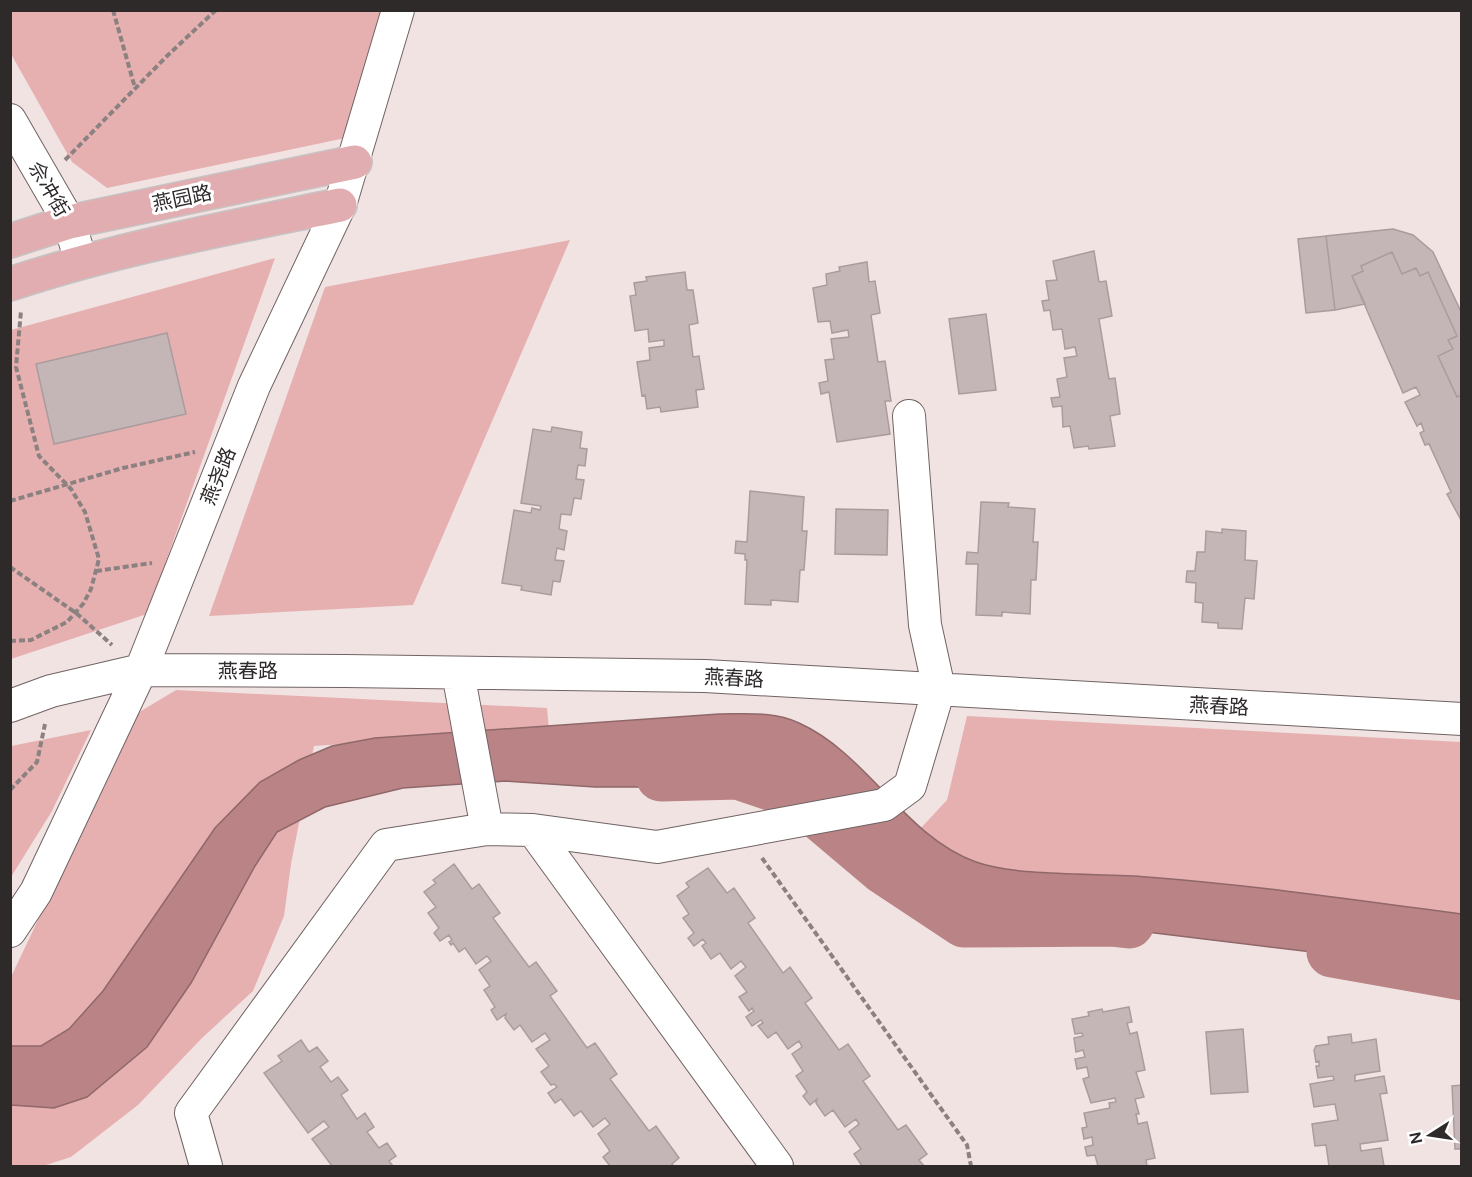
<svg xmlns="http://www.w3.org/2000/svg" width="1472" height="1177" font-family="'DM Sans','Noto Sans SC',sans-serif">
<rect width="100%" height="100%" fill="#f2e3e3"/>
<path fill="#e6b0b1" d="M 10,11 L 390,11 L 355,136 L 107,188 L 72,162 L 11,54 Z
M 570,240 L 413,605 L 209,616 L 325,287 Z
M 275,258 L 147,614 L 11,659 L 11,330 Z
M 176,690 L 547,708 L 549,730 L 314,746 L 291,864 L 284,916 L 253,991 L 202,1038 L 138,1105 L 71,1157 L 43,1166 L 11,1166 L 10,979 L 136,714 Z
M 967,716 L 1461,742 L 1461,928 L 958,864 L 919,830 L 947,800 Z
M 91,730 L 52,811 L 11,877 L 11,746 Z"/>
<path fill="#ba8385" stroke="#90686a" stroke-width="1.5" d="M 719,714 C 745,714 774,711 799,723 C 868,754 904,836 976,862 C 1018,877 1099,873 1147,877 C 1252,885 1357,900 1461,914 L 1461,969 C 1332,955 1203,939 1073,923 C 1029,917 979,923 940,901 L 812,792 L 783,777 L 736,773 L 658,787 L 595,787 L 506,781 L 403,788 L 325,807 L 277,832 L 255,866 L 191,983 L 147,1047 L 87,1097 L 54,1108 L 11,1105 L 10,1046 L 41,1046 L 69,1029 L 103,991 L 215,828 L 260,782 L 299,760 L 332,746 L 375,738 Z"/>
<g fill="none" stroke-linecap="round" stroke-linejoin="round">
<path stroke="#ba8385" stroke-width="51" d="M 661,776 L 738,774 L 794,793 L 884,869 L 964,922 L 1111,921 L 1129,923
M 1332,952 L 1462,975"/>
</g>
<path fill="#c4b6b6" stroke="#aa9c9c" stroke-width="1.5" d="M 1393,229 L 1413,235 L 1433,252 L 1462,314 L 1462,395 L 1457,397 L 1438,356 L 1453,349 L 1448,340 L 1457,336 L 1428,272 L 1420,276 L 1416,268 L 1402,274 L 1392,252 L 1361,266 L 1363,271 L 1352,276 L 1365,304 L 1335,310 L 1326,236 Z
M 1326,236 L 1335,310 L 1306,313 L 1298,239 Z
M 1094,251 L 1099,282 L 1106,281 L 1112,316 L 1099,319 L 1109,379 L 1115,378 L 1120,414 L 1110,416 L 1115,446 L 1089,449 L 1088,446 L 1074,448 L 1070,426 L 1063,427 L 1062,406 L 1053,407 L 1051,398 L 1060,397 L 1057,379 L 1067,377 L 1064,358 L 1077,356 L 1075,347 L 1065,349 L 1062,329 L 1053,330 L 1050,310 L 1044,311 L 1042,301 L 1049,300 L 1046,281 L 1057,280 L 1053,261 Z
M 1392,252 L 1402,274 L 1416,268 L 1420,276 L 1428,272 L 1457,336 L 1448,340 L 1453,349 L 1438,356 L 1457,397 L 1462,395 L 1462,522 L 1447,494 L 1451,492 L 1429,444 L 1425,445 L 1420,433 L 1424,431 L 1421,423 L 1417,426 L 1405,402 L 1420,395 L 1416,387 L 1403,393 L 1352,276 L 1363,271 L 1361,266 Z
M 867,262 L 869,282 L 875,281 L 880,313 L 871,315 L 878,362 L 885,361 L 891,401 L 885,401 L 890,434 L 837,442 L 829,392 L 821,394 L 819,383 L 828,381 L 825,360 L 834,359 L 831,339 L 849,337 L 848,330 L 832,333 L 830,321 L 818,322 L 813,288 L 827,285 L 826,274 L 840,271 L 839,267 Z
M 685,272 L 687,290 L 693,290 L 698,323 L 689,325 L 693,357 L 699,356 L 704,389 L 696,390 L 698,407 L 661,412 L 660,407 L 647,409 L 645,395 L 642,396 L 637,362 L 650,360 L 649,348 L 664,346 L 664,340 L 649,342 L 648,329 L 635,331 L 630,296 L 636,295 L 634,283 L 647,281 L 646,277 Z
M 986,314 L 996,390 L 959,394 L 949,319 Z
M 167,333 L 186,414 L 54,444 L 36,364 Z
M 552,427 L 582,432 L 580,448 L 587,449 L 585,466 L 578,465 L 576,479 L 584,480 L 581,499 L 574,498 L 571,515 L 561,514 L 559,529 L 567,531 L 564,550 L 557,548 L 555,560 L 564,561 L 560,582 L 553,581 L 551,595 L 521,590 L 522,586 L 502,583 L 514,510 L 531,513 L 532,508 L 540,510 L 541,506 L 521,503 L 533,429 L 551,432 Z
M 750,491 L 804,497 L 802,531 L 807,531 L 804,570 L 800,570 L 798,602 L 771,600 L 771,605 L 745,604 L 747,560 L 745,560 L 745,554 L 735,553 L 736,541 L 747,542 Z
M 981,502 L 1009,503 L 1008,507 L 1035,509 L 1033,542 L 1038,542 L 1036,580 L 1031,580 L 1030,614 L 1002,612 L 1002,616 L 976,615 L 978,564 L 966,564 L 967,552 L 978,553 Z
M 836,509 L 888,510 L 887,555 L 835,554 Z
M 1222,529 L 1246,531 L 1245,560 L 1257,561 L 1254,599 L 1245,598 L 1242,629 L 1218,628 L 1218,623 L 1202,622 L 1203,603 L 1195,602 L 1196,583 L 1186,582 L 1187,571 L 1195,571 L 1197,552 L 1205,552 L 1206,531 L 1222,533 Z
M 454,864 L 472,889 L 479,884 L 500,913 L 493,918 L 529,967 L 536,962 L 557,991 L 550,996 L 587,1048 L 595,1043 L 617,1074 L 610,1079 L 649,1131 L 656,1126 L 679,1158 L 672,1164 L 674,1166 L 610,1166 L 603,1157 L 610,1151 L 598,1134 L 610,1124 L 605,1118 L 593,1127 L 581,1111 L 574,1116 L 561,1099 L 555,1103 L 548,1093 L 557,1087 L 554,1084 L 551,1085 L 541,1072 L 549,1066 L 536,1049 L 550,1040 L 545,1033 L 532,1042 L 520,1025 L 514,1030 L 505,1018 L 506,1014 L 497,1020 L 491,1010 L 495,1007 L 484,990 L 490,986 L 479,970 L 491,961 L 487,956 L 476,964 L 465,948 L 459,952 L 453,943 L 451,945 L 449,942 L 452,940 L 449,935 L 440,941 L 434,933 L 439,928 L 428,913 L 436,907 L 424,892 L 436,883 L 433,880 Z
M 708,868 L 727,893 L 734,888 L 755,918 L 748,923 L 783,973 L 790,967 L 812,998 L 805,1003 L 839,1050 L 848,1044 L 870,1076 L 863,1081 L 898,1130 L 906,1125 L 927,1154 L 919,1160 L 924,1166 L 862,1166 L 854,1154 L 861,1149 L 849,1132 L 859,1124 L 856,1119 L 845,1127 L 833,1110 L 825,1116 L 816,1103 L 817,1099 L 810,1105 L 803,1096 L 807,1092 L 796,1076 L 803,1071 L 792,1054 L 802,1047 L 799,1041 L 788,1049 L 776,1032 L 768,1038 L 758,1026 L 763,1023 L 761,1020 L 752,1026 L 746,1017 L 754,1011 L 752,1008 L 749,1011 L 739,997 L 747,992 L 735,976 L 746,967 L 741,961 L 731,969 L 720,953 L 711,959 L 702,946 L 706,943 L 703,939 L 694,946 L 688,938 L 694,933 L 683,918 L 689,914 L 677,896 L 689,887 L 686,883 Z
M 1129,1007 L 1132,1022 L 1127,1023 L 1130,1034 L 1137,1032 L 1145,1070 L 1136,1072 L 1144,1097 L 1135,1099 L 1139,1114 L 1136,1114 L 1138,1124 L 1147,1122 L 1155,1158 L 1146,1160 L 1147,1166 L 1098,1166 L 1095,1155 L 1087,1156 L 1085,1147 L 1093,1145 L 1092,1137 L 1084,1139 L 1082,1128 L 1087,1127 L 1084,1113 L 1110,1108 L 1109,1103 L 1116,1102 L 1115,1098 L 1091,1103 L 1083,1079 L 1089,1077 L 1087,1067 L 1077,1069 L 1075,1059 L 1085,1057 L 1083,1050 L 1076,1052 L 1074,1038 L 1083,1036 L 1082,1033 L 1075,1034 L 1072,1019 L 1089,1016 L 1088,1012 L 1102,1009 L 1103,1012 Z
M 1243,1029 L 1248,1092 L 1211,1094 L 1206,1032 Z
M 1351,1034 L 1352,1043 L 1376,1039 L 1380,1071 L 1355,1075 L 1355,1081 L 1384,1076 L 1387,1093 L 1380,1094 L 1388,1140 L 1360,1144 L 1361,1151 L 1381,1148 L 1384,1166 L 1329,1166 L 1326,1145 L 1315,1146 L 1312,1124 L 1338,1120 L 1335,1104 L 1314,1107 L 1310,1084 L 1334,1080 L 1333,1076 L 1318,1078 L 1316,1066 L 1319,1066 L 1319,1061 L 1316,1062 L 1314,1050 L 1316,1046 L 1329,1044 L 1328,1037 Z
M 301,1040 L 309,1052 L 317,1047 L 328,1061 L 320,1067 L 331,1082 L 338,1077 L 348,1090 L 341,1095 L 357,1119 L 365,1113 L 374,1127 L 367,1132 L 379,1148 L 387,1143 L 396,1156 L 389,1161 L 393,1166 L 332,1166 L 312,1139 L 329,1127 L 324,1121 L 308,1133 L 264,1073 L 282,1061 L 278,1056 Z
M 1462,1085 L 1462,1149 L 1455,1149 L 1452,1086 Z"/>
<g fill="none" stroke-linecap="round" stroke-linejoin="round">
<defs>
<path id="minor" d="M 10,120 L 69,222 L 81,261
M 458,673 L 487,829
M 10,706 L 51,691 L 141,670 L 345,671 L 705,676 L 1462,719
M 533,830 L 777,1166
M 10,931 L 36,892 L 141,670 L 254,386 L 340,205 L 398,10
M 206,1166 L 191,1113 L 386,845 L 487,829 L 533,830 L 657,847 L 884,805 L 910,786 L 939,689 L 925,625 L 909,416"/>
<path id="major" d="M 10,241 L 69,222 L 355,162
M 10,284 C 119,248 228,228 340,205"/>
</defs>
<use href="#minor" stroke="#706363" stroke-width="34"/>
<use href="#major" stroke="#c5c3c3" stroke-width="36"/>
<path stroke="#8b8181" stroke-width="4" stroke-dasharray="6 3" stroke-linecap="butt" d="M 113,10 L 135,88
M 65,160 L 167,56 L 216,10
M 10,501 L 123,468 L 195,452
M 10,567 L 76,613 L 112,645
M 96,571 L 152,563
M 10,641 L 31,640 L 67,622 L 83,604 L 91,589 L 99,559 L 85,512 L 71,489 L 39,456 L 16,367 L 21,311
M 10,790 L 37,762 L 45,724
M 762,858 L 967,1145 L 971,1166"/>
<use href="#minor" stroke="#fff" stroke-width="32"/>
<use href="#major" stroke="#e2adb0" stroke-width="33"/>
</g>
<g text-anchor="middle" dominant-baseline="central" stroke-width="6" stroke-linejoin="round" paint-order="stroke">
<g font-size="20" fill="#2f2a2a" stroke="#fff">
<text transform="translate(49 189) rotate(60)">佘冲街</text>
<text transform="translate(182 198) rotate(-12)">燕园路</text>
<text transform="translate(218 476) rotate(-68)">燕尧路</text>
<text x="248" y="671">燕春路</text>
<text transform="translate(734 678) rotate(3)">燕春路</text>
<text transform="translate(1219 706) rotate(3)">燕春路</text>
</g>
</g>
<rect width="1472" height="1177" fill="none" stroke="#2f2a2a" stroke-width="24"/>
<g transform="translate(1430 1135) rotate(258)" stroke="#ffffff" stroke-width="4.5" paint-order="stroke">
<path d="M0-4.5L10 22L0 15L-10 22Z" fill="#2f2a2a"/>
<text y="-9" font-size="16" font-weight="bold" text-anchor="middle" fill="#2f2a2a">N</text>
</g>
</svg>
